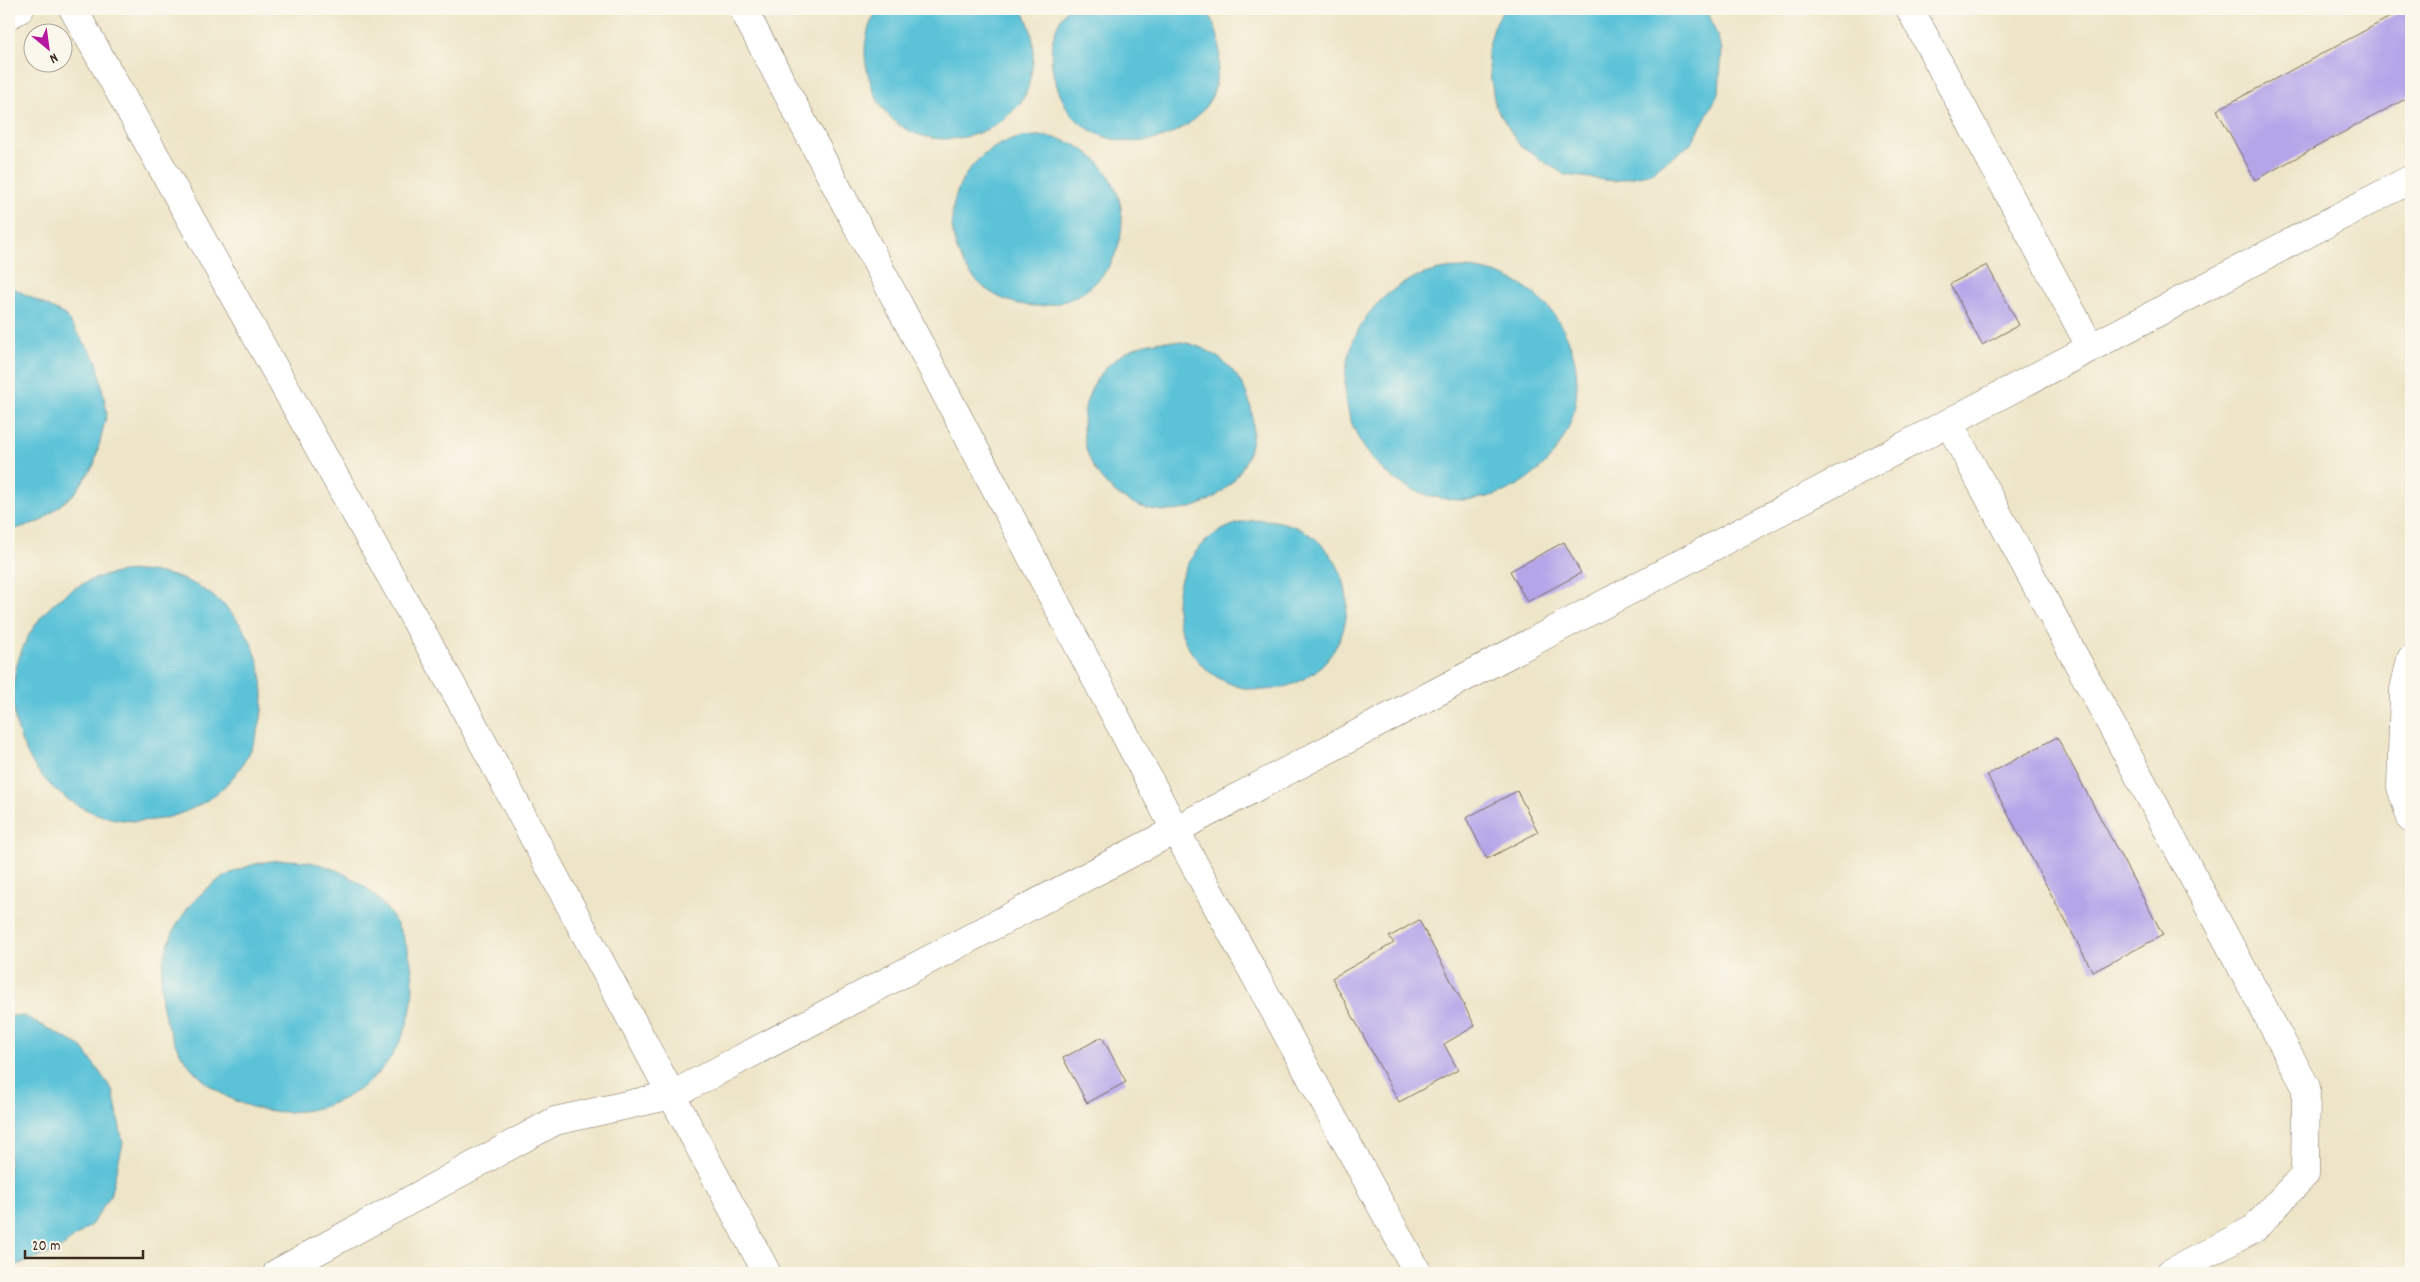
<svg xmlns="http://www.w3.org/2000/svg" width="2420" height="1282" font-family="Dekko,sans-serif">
<rect width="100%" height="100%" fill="#fbf7ec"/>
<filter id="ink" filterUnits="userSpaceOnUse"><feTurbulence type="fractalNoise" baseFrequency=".02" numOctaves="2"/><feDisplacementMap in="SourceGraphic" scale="10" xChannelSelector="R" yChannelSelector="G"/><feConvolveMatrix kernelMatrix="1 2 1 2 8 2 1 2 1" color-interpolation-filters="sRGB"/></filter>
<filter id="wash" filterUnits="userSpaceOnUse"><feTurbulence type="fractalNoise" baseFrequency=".0096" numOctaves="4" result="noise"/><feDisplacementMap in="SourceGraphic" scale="20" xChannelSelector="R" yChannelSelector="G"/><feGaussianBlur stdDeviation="1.12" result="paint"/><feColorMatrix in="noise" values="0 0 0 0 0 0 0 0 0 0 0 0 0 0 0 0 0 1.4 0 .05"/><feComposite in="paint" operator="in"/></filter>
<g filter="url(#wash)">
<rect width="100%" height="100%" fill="#eee5c8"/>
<path fill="#5bc2d8" stroke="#4b767b" d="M 879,9 L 1022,9 C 1034,33 1036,48 1031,74 C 1029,80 1029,87 1026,93 C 1022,102 1015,110 1007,116 C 975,144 923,149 890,117 C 878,104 872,90 868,73 C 862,52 865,26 879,9 Z
M 1067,9 L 1206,9 C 1219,32 1223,49 1217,74 C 1216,81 1215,90 1212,96 C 1187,145 1117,157 1077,120 C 1065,109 1059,93 1054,77 C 1048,54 1052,28 1067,9 Z
M 1504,9 L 1707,9 L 1722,49 L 1719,93 L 1691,144 L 1648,174 L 1614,181 L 1565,175 L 1520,146 L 1495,106 L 1487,53 L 1495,24 Z
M952 221a85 85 0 1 1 170 0a85 85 0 1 1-170 0Z
M1345 384a116 116 0 1 1 232 0a116 116 0 1 1-232 0Z
M 9,286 L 65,315 L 97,361 L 107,413 L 94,465 L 75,493 L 41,521 L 9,531 Z
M1083 426a85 85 0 1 1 170 0a85 85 0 1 1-170 0Z
M1177 605a85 85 0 1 1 170 0a85 85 0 1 1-170 0Z
M13 696a125 125 0 1 1 250 0a125 125 0 1 1-250 0Z
M161 986a126 126 0 1 1 252 0a126 126 0 1 1-252 0Z
M 9,1016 L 24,1016 L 81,1046 L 113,1091 L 123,1144 L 110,1196 L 92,1224 L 57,1251 L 13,1266 L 9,1266 Z"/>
<g id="blocks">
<path fill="#b4a5e9" d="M 2405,9 L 2411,9 L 2411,96 L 2255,180 L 2217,110 Z
M 1987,265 L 2019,325 L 1982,345 L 1950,284 Z
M 1564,542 L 1581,573 L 1527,602 L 1510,571 Z
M 2057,737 L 2163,935 L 2093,972 L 1987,775 Z
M 1517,791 L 1538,832 L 1487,859 L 1466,818 Z
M 1419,920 L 1475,1026 L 1444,1044 L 1458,1070 L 1399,1102 L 1332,978 L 1394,943 L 1389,937 Z
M 1102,1037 L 1126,1082 L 1087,1103 L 1063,1058 Z"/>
</g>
</g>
<g filter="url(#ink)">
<use href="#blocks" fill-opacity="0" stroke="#7a6b5a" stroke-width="1"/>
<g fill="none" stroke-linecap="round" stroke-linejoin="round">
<defs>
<path id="minor" d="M 73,9 L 459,698 L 767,1273
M 743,9 L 1176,831 L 1418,1273
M 1910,9 L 2091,348
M 9,15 L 20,9
M 1949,423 L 2306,1087 L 2305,1174 L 2254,1229 L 2170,1273
M 2411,659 L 2404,689 L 2401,787 L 2411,819
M 277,1273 L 555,1121 L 672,1095 L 2411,179"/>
</defs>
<use href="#minor" stroke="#7a6b5a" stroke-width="29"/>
<use href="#minor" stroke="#fff" stroke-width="28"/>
</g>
</g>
<rect width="2420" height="1282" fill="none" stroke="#fbf7ec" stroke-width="30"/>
<g transform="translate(48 48) rotate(151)"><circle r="24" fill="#fbf7ec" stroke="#aea59a"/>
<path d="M0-4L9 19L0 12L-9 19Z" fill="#b5179e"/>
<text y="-8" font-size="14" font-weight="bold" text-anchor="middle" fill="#3b2a1e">N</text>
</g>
<path d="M25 1250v8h118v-8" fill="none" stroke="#3b2a1e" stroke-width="2.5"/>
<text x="32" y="1250" font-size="15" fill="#3b2a1e" stroke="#fbf7ec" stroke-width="4" paint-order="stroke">20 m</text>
</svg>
